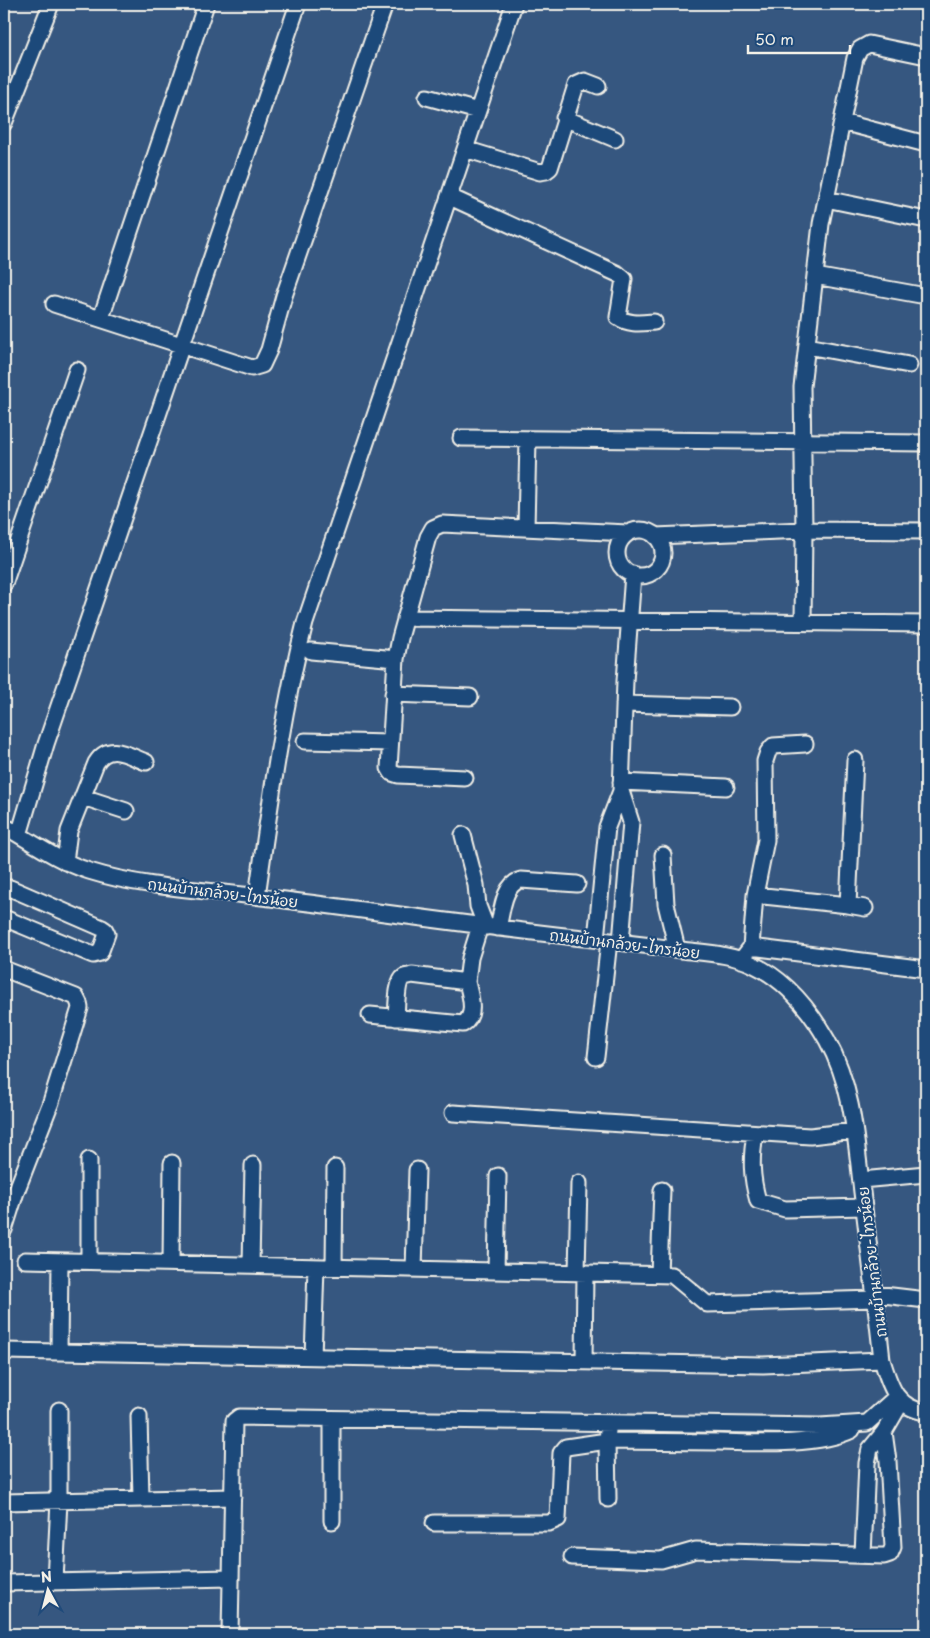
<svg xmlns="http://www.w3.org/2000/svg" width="930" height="1638" font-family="'Playpen Sans','Playpen Sans Thai',sans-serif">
<rect width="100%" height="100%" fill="#365780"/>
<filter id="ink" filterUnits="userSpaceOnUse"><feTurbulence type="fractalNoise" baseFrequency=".02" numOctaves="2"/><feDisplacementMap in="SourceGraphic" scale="10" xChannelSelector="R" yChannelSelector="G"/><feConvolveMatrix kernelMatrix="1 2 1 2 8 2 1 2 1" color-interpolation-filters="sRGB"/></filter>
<g filter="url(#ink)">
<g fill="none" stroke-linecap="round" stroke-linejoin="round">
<defs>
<path id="minor" d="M 427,97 L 478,111
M 564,118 L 615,139
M 842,122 L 926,144
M 4,123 L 51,4
M 465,149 L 540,172 L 546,171 L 550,168 L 576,85 L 585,81 L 598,86
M 450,197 L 618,274 L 624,279 L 618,317 C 629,325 641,323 654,322
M 826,199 L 926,220
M 815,276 L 926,296
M 54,304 L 252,368 L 262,365 L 269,350 L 284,296 L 385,4
M 101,318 L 206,4
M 807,346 L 909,365
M 461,438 L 926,443
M 526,528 L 528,439
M617 553a23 23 0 1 1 46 0a23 23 0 1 1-46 0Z
M 655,536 L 804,530 L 926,531
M 4,584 L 77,370
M 405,618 L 926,624
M 803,622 L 804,530 L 802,387 L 821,224 L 855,58 L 860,49 L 869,44 L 926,56
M 311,651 L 396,659
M 393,694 L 470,697
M 624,704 L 730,707
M 305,741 L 390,743
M 465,778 L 398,775 L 392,773 L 389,768 L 396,659 L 400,638 L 428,537 L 433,528 L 442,524 L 628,533
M 621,782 L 726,787
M 621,791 L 631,822 L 621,942
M 83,797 L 126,811
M 4,826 C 32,842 58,861 89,871 C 143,888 206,890 262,897 C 366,910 469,925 574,937 C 610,941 645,945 681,950 C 705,953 731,954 752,964 C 785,979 810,1010 827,1040 C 853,1086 856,1141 862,1192 C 869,1248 876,1304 882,1360 C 890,1386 896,1408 926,1412
M 19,835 L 46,744 L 298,4
M 463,835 L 476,885 L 478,906 L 486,927
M 663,855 L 666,904 L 677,949
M 65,862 L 69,831 L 96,763 C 109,742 127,755 146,762
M 4,889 L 10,888 L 102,928 L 105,930 L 107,934 L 100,953 L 93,955 L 4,918
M 755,895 L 848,905 L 865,908
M 257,896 C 270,805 282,713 305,623 L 514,4
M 848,905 L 855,760
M 498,928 C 502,913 503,884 521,880 L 577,884
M 596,939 L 607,827 L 621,791 L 625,681 L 633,574
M 751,947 L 926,969
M 741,960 L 751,947 L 755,895 L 766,840 L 765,761 L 768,752 L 773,746 L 805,744
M 4,969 L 76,997 L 79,1003 L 80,1008 L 51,1102 L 16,1192 L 4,1230
M 370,1015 L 463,1024 C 477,1015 470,995 467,982
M 396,1018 C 397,1008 396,982 404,977 C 407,976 410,976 412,975 L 467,982 L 470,958 L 480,926
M 596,1057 L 609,941
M 453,1113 L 810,1136 L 854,1131
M 755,1133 C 751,1159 751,1176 758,1201 L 785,1209 L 864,1207
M 861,1180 L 926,1174
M 25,1260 L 672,1275 L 707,1304 L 875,1299
M 89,1261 L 89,1160
M 171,1263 L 172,1163
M 251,1265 L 253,1165
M 334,1267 L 335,1168
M 414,1269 L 417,1170
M 496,1271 L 498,1176
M 577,1273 L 579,1183
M 659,1275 L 662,1190
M 875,1294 L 926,1300
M 4,1351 L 763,1365 L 882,1360
M 59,1352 L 60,1261
M 313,1357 L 316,1267
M 584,1362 L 585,1273
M 139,1416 L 141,1499
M 332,1419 L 332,1521
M 608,1499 L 607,1441 C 644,1441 681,1442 719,1442 C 755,1443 820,1446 852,1430
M 4,1502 L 233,1497
M 434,1523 L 549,1523 L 558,1519 L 561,1453 L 566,1447 L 607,1441 L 608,1430
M 863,1555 L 867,1463 L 870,1449 L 884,1432 L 902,1401
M 572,1557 L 661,1560 L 696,1550 L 884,1556 L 890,1554 L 893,1547 L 888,1461 L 884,1432
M 55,1581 L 59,1501 L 59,1410
M 4,1583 L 231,1578
M 230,1634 L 234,1421 L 239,1417 L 820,1426 L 867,1423 L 896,1397"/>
</defs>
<use href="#minor" stroke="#f4f1e8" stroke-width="19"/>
<use href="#minor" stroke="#1f4a7a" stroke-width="15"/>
</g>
</g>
<g text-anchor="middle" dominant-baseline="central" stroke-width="4.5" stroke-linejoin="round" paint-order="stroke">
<g font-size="15" fill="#f4f1e8" stroke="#1f4a7a">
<text transform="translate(223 892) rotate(7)">ถนนบ้านกล้วย-ไทรน้อย</text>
<text transform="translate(625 943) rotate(7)">ถนนบ้านกล้วย-ไทรน้อย</text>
<text transform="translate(871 1262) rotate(-97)">ถนนบ้านกล้วย-ไทรน้อย</text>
</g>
</g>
<rect width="930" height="1638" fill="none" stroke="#1f4a7a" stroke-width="20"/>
<rect x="10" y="10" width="910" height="1618" fill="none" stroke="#f4f1e8" stroke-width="2" filter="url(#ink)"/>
<g transform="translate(48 1590) rotate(353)" stroke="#1f4a7a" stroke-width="4" paint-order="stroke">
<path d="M0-4L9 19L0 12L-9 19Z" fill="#f4f1e8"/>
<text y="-8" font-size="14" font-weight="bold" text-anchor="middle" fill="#f4f1e8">N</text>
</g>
<path d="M748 45v8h102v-8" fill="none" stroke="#f4f1e8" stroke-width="2.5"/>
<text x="755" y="45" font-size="15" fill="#f4f1e8" stroke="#1f4a7a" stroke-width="4" paint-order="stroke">50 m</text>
</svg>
